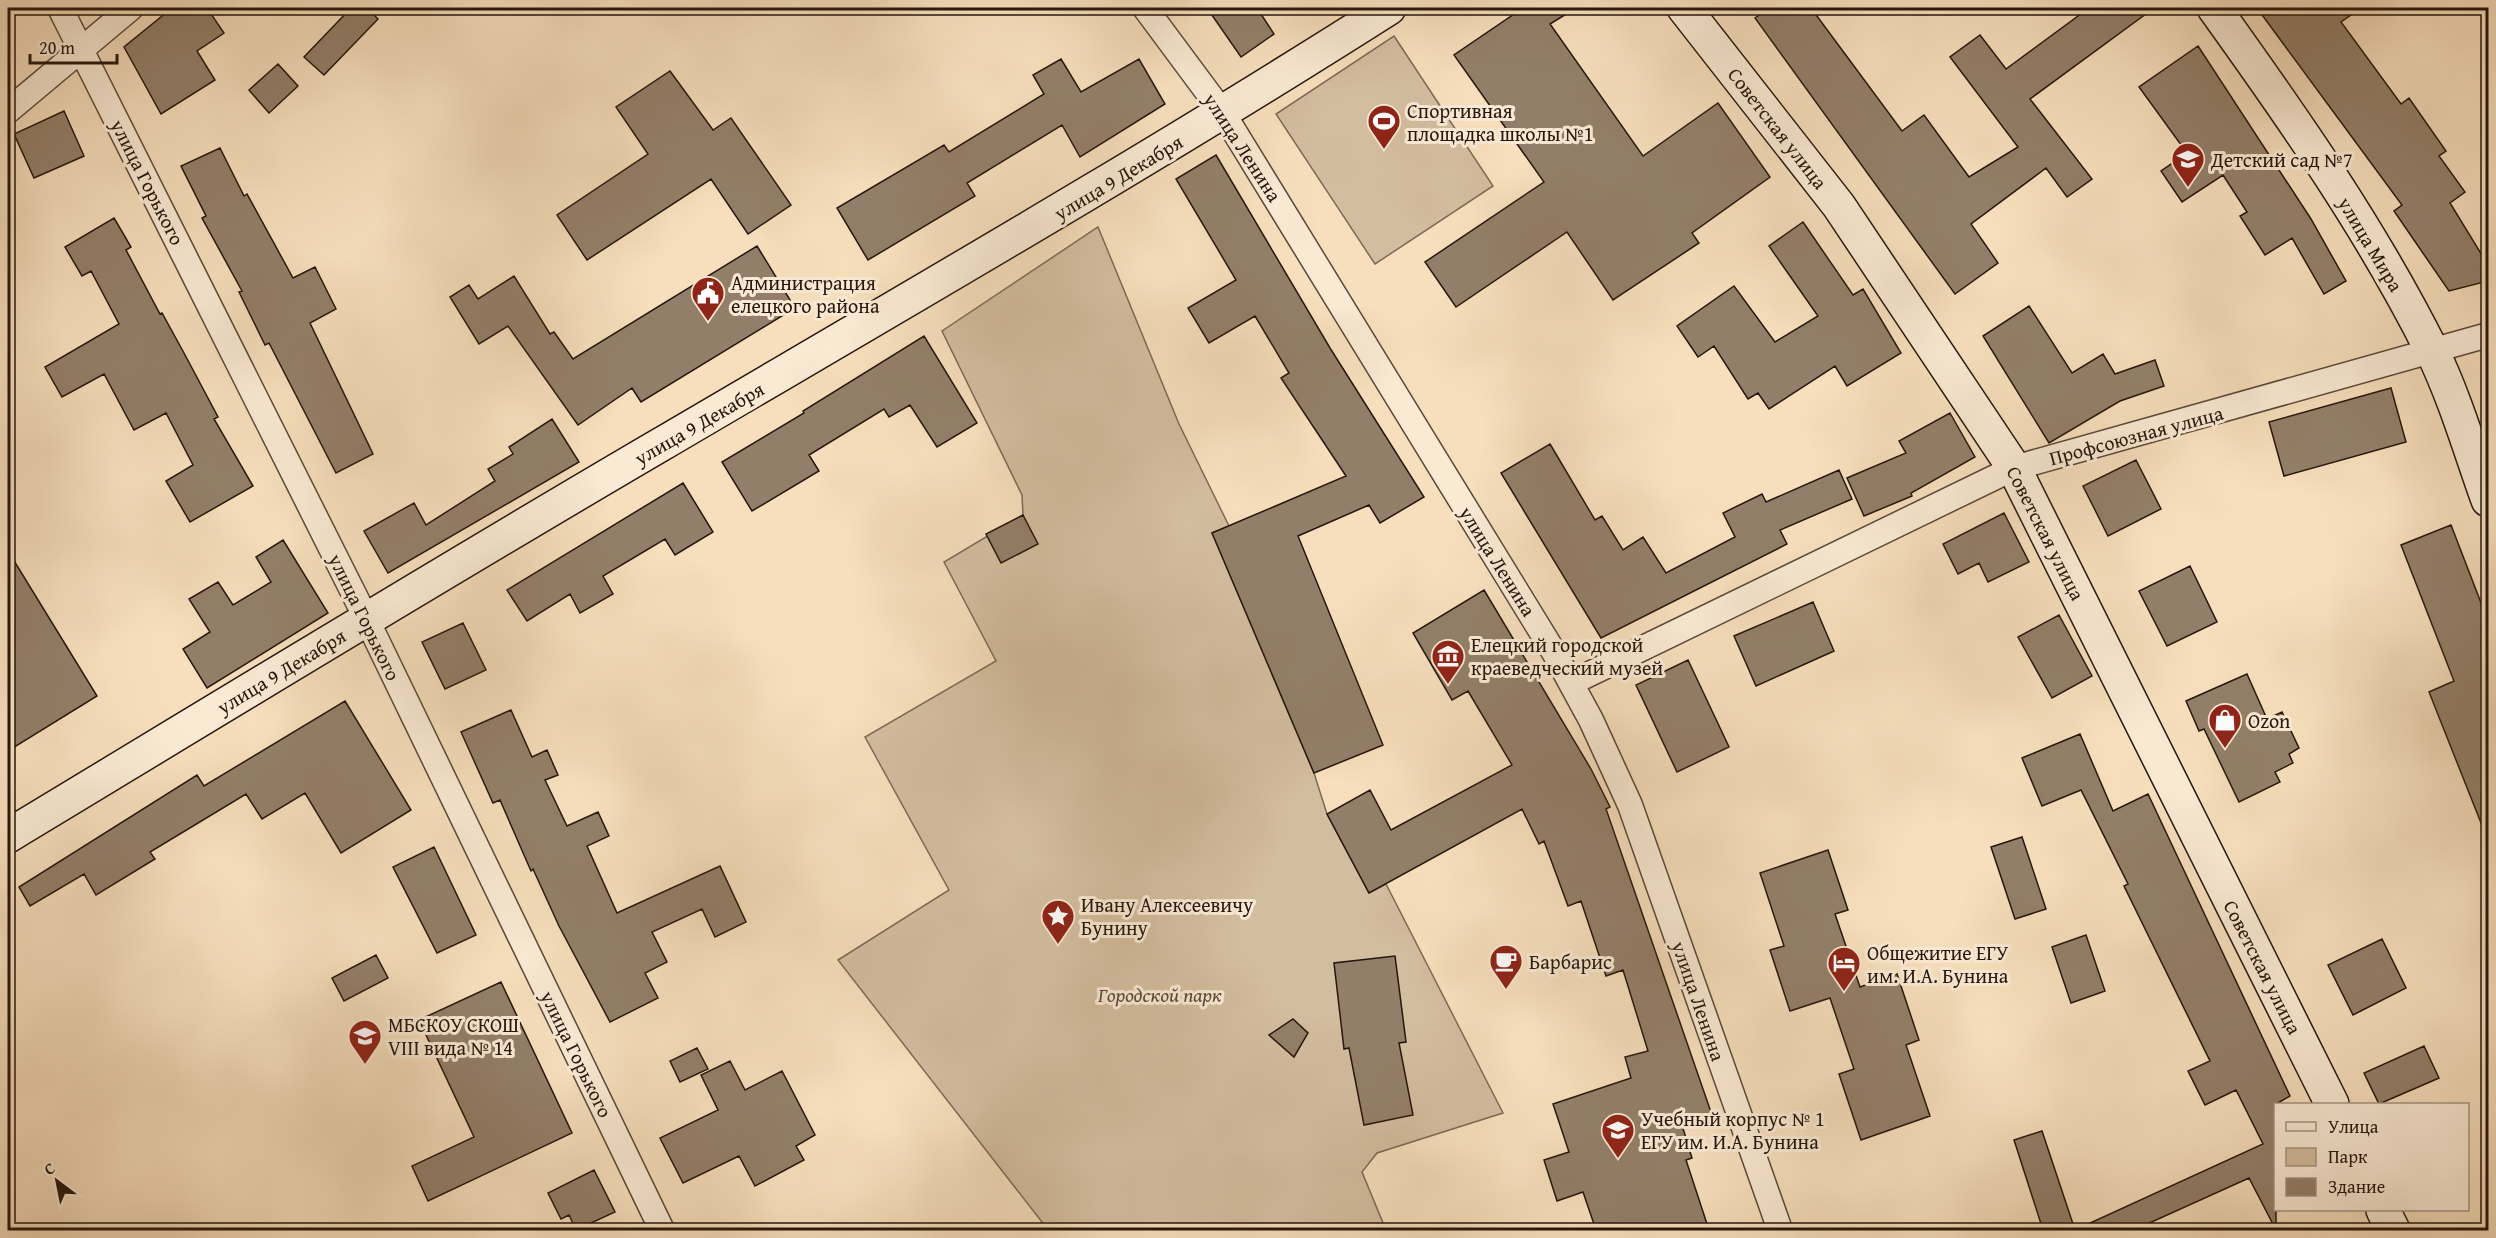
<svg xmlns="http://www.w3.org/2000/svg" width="2496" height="1238" font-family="'Gentium Book Plus',serif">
<rect width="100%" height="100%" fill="#f7dfbd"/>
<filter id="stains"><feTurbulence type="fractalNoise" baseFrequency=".00333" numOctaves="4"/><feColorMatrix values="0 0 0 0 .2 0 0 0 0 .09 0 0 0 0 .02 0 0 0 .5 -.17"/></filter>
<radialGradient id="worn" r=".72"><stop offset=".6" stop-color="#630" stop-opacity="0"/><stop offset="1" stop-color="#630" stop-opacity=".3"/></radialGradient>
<path fill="#d3bd9f" stroke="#7c6a56" stroke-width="1.5" d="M 1394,36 L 1493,186 L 1375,264 L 1276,114 Z
M 1098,227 L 1179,424 L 1229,526 L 1212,533 L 1314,773 L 1327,814 L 1369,893 L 1386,884 L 1503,1113 L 1377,1153 L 1362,1172 L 1386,1230 L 1030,1230 L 1042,1222 L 838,960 L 949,890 L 865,737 L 996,661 L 944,562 L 1023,515 L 1022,495 L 942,331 Z"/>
<path fill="#937f69" stroke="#26160d" stroke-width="1.5" d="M 172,8 L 207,8 L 224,33 L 197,51 L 215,80 L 161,114 L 124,47 Z
M 351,8 L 367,8 L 378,19 L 324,75 L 304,57 Z
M 1207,8 L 1257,8 L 1274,34 L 1241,57 Z
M 1523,8 L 1576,8 L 1550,24 L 1643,156 L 1718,103 L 1770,177 L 1692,233 L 1699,243 L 1613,300 L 1567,232 L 1456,307 L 1425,262 L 1544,182 L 1454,55 Z
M 1770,8 L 1811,8 L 1902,131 L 1924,115 L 1969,177 L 2018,147 L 1950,57 L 1980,35 L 2006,69 L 2089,8 L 2154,8 L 2030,99 L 2092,179 L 2067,197 L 2046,168 L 1971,224 L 1998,263 L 1955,294 L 1755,18 Z
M 2257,8 L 2361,8 L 2341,22 L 2401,104 L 2409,98 L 2446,151 L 2439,156 L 2465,192 L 2450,203 L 2488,265 L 2488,281 L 2449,291 L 2394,211 L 2402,205 Z
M 2198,46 L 2311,219 L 2346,281 L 2324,294 L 2292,238 L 2265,255 L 2240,216 L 2247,212 L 2223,175 L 2182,202 L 2161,171 L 2187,153 L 2139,87 Z
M 1061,59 L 1081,92 L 1139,59 L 1165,104 L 1080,157 L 1062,125 L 967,183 L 975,196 L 868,260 L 837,208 L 944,145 L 949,152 L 1044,94 L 1033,75 Z
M 278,64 L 298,86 L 269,113 L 249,90 Z
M 670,71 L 713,130 L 731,118 L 791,205 L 748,234 L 711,179 L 587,260 L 557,215 L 648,154 L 616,107 Z
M 64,111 L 84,156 L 34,178 L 14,134 Z
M 220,148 L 244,196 L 247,194 L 293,278 L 315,267 L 336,309 L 310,323 L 373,454 L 336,473 L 269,343 L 265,345 L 239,292 L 242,291 L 202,218 L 206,216 L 181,166 Z
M 1216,155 L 1330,348 L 1424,497 L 1380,523 L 1369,505 L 1298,536 L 1383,745 L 1314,773 L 1212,533 L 1346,476 L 1281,378 L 1289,373 L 1255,316 L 1209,343 L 1188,308 L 1236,280 L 1176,179 Z
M 114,218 L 131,247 L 126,250 L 160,314 L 162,313 L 184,353 L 218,417 L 214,419 L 253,486 L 190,522 L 166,481 L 193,465 L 166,413 L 134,430 L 104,374 L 62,397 L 45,367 L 119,324 L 91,271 L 82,276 L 65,247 Z
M 1803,222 L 1853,295 L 1863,289 L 1901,353 L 1847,386 L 1835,366 L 1769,409 L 1758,393 L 1748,399 L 1714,346 L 1698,357 L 1677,326 L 1734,286 L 1775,342 L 1818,316 L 1769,246 Z
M 757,246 L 795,308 L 641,402 L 632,388 L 578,425 L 508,326 L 479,344 L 450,297 L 469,285 L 478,299 L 514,276 L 550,334 L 554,332 L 573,359 Z
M 2029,306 L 2072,373 L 2103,354 L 2115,374 L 2155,360 L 2164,386 L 2120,401 L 2049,443 L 1983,336 Z
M 924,336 L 977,423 L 937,447 L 910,405 L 889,417 L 884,409 L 809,455 L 819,471 L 752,511 L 722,462 L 804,413 L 803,411 Z
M 2391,388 L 2406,442 L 2284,476 L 2269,422 Z
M 1950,413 L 1975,457 L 1911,493 L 1912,496 L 1864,516 L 1847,478 L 1906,453 L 1899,441 Z
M 552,419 L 579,462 L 388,573 L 364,531 L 414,503 L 426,525 L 495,481 L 488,469 L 513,454 L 509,447 Z
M 1550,444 L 1595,520 L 1602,516 L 1623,550 L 1643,537 L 1666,573 L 1735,537 L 1723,513 L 1762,494 L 1766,502 L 1839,470 L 1852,499 L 1780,530 L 1787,544 L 1601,638 L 1501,473 Z
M 2136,460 L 2161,509 L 2108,536 L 2083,486 Z
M 683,483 L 713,532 L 675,555 L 665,539 L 603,576 L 613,594 L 580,613 L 570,594 L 527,621 L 507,590 Z
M 2004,513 L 2029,562 L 1988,582 L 1979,563 L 1958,574 L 1943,544 Z
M 1023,515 L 1038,544 L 1001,563 L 986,534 Z
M 2451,525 L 2488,621 L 2487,838 L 2429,692 L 2454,681 L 2401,545 Z
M 283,540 L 328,613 L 207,688 L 183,649 L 210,632 L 189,599 L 218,582 L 233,605 L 271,582 L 256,557 Z
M 8,551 L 97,696 L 8,751 Z
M 2190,566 L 2217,622 L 2167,646 L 2139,591 Z
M 1484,590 L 1591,769 L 1610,807 L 1606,809 L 1712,1115 L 1682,1125 L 1692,1158 L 1686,1160 L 1709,1230 L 1596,1230 L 1583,1192 L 1557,1201 L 1544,1160 L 1569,1152 L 1553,1104 L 1631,1078 L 1625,1057 L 1648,1051 L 1623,970 L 1606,976 L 1581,901 L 1568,906 L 1544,841 L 1539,844 L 1522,809 L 1369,893 L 1327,814 L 1370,790 L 1391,830 L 1512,765 L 1468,691 L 1452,700 L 1413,633 Z
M 1813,602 L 1834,651 L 1756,686 L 1734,636 Z
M 2059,615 L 2092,676 L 2052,698 L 2018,637 Z
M 463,623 L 486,670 L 445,689 L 422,642 Z
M 1688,660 L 1729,747 L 1677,772 L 1636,685 Z
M 2247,674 L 2267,719 L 2282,712 L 2299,748 L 2289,754 L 2293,763 L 2275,772 L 2280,782 L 2239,802 L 2204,729 L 2199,731 L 2186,701 Z
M 345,701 L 411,810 L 341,853 L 305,793 L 262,819 L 246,794 L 150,852 L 155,859 L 96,895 L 84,874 L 30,906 L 19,887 L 197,775 L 204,786 Z
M 511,710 L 532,757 L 547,750 L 558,775 L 545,780 L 567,826 L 598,812 L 609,836 L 587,846 L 617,913 L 720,866 L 746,922 L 715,937 L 702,909 L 652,932 L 667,962 L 645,973 L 658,998 L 610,1022 L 559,926 L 533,869 L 531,871 L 500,800 L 493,803 L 461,732 Z
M 2080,734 L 2113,811 L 2148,794 L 2290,1096 L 2276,1104 L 2276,1230 L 2249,1178 L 2134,1230 L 2043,1230 L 2014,1140 L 2042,1131 L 2075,1230 L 2263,1144 L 2236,1090 L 2205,1105 L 2188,1071 L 2210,1061 L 2124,886 L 2128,884 L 2081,790 L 2042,806 L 2022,758 Z
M 2022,837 L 2046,909 L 2015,919 L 1991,847 Z
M 434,847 L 476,935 L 437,953 L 393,867 Z
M 1828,850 L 1848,910 L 1835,914 L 1860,987 L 1897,974 L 1919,1040 L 1906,1045 L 1930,1116 L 1861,1140 L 1839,1074 L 1854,1069 L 1830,998 L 1790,1011 L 1770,950 L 1784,946 L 1760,873 Z
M 2086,935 L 2105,991 L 2071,1003 L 2052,947 Z
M 2382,939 L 2406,988 L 2353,1015 L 2328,965 Z
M 376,955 L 388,978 L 344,1001 L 332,978 Z
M 1395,956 L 1406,1042 L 1399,1043 L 1413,1115 L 1364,1125 L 1349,1048 L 1344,1049 L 1334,963 Z
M 501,982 L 572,1133 L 428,1201 L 412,1166 L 474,1137 L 419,1020 Z
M 1293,1019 L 1308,1033 L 1294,1057 L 1269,1035 Z
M 2424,1046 L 2439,1078 L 2379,1104 L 2364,1073 Z
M 697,1048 L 708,1069 L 680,1082 L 670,1061 Z
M 730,1061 L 745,1090 L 782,1071 L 815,1135 L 796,1146 L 804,1160 L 755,1186 L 739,1156 L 683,1183 L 660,1138 L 718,1110 L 701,1075 Z
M 594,1170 L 615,1212 L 576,1230 L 569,1215 L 561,1219 L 548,1193 Z"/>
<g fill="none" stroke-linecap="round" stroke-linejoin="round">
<defs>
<path id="street" d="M 60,8 L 367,620 L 662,1230
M 1145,8 L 1223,113 L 1555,654 L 1591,720 L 1630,805 L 1780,1230
M 8,111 L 131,8
M 1571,683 L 2014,468 L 2488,335"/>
<path id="secondary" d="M 1684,8 L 1839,206 L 2014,468 L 2332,1104
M 2214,8 C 2293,118 2371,229 2432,351 C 2454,395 2471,453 2488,500
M 8,836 C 225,705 441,573 660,445 C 905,301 1150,160 1389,8
M 2383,1210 L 2393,1230"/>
</defs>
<use href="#street" stroke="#5a4839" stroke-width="27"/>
<use href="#secondary" stroke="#26160d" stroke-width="36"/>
<use href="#street" stroke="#faead4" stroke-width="24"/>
<use href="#secondary" stroke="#faead4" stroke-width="33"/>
</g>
<defs>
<symbol id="stadium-pin" viewBox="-11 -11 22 30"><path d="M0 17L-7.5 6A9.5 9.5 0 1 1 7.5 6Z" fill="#8f2418" stroke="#faead4"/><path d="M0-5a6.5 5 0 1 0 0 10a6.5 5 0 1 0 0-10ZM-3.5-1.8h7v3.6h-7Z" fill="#fff"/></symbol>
<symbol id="school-pin" viewBox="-11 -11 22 30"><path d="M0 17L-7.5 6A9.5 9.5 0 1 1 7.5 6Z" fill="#8f2418" stroke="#faead4"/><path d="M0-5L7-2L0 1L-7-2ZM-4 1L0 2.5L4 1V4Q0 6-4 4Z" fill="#fff"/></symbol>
<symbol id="civic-pin" viewBox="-11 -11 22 30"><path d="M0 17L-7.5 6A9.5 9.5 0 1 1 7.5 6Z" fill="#8f2418" stroke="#faead4"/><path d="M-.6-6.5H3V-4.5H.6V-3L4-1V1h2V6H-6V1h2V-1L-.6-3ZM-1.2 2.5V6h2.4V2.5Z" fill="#fff"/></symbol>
<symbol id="museum-pin" viewBox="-11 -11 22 30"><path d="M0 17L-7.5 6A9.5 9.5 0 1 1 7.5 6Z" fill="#8f2418" stroke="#faead4"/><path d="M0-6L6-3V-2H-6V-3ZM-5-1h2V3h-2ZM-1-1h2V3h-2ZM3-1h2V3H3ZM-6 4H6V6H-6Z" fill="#fff"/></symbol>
<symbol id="shop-pin" viewBox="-11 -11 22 30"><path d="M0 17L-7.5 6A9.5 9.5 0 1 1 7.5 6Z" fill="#8f2418" stroke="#faead4"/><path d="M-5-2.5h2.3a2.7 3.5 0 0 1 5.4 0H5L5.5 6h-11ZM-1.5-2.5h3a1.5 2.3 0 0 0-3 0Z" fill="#fff"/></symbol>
<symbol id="sight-pin" viewBox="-11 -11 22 30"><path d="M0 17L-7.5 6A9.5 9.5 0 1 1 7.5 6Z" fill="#8f2418" stroke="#faead4"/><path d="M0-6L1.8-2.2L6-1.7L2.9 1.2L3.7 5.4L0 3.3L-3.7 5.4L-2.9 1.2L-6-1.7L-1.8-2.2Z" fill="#fff"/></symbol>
<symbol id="cafe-pin" viewBox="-11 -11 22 30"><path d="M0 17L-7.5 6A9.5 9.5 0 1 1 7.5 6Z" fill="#8f2418" stroke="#faead4"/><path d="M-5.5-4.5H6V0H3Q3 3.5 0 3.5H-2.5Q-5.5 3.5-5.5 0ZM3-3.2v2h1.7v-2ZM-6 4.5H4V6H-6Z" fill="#fff"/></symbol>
<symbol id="hotel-pin" viewBox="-11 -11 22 30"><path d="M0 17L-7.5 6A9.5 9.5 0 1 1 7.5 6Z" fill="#8f2418" stroke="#faead4"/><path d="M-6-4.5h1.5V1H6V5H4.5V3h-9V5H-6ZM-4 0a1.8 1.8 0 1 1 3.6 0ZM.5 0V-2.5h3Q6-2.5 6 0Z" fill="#fff"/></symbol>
<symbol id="university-pin" viewBox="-11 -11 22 30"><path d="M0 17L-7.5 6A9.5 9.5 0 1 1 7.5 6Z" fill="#8f2418" stroke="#faead4"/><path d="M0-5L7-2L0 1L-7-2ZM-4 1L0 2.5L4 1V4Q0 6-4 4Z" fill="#fff"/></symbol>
</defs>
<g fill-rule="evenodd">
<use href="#stadium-pin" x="1365" y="102" width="38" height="52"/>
<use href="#school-pin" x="2169" y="140" width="38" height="52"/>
<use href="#civic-pin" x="689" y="274" width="38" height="52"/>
<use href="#museum-pin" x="1429" y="637" width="38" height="52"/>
<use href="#shop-pin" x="2206" y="701" width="38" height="52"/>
<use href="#sight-pin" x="1039" y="897" width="38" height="52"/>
<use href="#cafe-pin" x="1487" y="942" width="38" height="52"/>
<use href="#hotel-pin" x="1825" y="944" width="38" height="52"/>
<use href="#school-pin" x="346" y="1017" width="38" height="52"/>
<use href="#university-pin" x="1599" y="1111" width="38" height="52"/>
</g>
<g text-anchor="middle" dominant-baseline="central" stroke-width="6" stroke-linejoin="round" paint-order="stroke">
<g font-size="20" fill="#26160d" stroke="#faead4" text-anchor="start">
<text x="1407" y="110">Спортивная<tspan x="1407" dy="23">площадка школы №1</tspan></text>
<text x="2211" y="159">Детский сад №7</text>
<text x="731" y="282">Администрация<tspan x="731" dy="23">елецкого района</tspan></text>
<text x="1471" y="644">Елецкий городской<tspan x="1471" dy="23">краеведческий музей</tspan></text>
<text x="2248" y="720">Ozon</text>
<text x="1081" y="904">Ивану Алексеевичу<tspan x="1081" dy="23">Бунину</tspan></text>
<text x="1867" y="952">Общежитие ЕГУ<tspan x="1867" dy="23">им. И.А. Бунина</tspan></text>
<text x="1529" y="961">Барбарис</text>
<text x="388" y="1024">МБСКОУ СКОШ<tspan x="388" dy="23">VIII вида № 14</tspan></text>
<text x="1641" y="1118">Учебный корпус № 1<tspan x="1641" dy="23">ЕГУ им. И.А. Бунина</tspan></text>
</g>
<g font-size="20" fill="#26160d" stroke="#faead4">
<text transform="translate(1778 128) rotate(52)">Советская улица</text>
<text transform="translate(1243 147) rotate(57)">улица Ленина</text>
<text transform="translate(1118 177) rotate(-31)">улица 9 Декабря</text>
<text transform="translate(148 182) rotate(63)">улица Горького</text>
<text transform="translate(2371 244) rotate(59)">улица Мира</text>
<text transform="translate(699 423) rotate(-30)">улица 9 Декабря</text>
<text transform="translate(2136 435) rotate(-15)">Профсоюзная улица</text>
<text transform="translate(2046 533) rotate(63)">Советская улица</text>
<text transform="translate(1498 561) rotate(58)">улица Ленина</text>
<text transform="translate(365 617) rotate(64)">улица Горького</text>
<text transform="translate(281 671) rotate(-31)">улица 9 Декабря</text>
<text transform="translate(2263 967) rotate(63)">Советская улица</text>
<text transform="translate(1699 1001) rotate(71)">улица Ленина</text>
<text transform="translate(577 1054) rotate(64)">улица Горького</text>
</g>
<g font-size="20" font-style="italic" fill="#5a4839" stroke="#faead4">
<text x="1160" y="994">Городской парк</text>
</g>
</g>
<rect width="2496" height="1238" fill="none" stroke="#f7dfbd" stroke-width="30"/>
<rect x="9" y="9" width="2478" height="1220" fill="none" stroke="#26160d" stroke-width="3"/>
<rect x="15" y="15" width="2466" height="1208" fill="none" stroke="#26160d" stroke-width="1.5"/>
<rect x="2274" y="1103" width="195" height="108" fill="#faead4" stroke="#a59584" stroke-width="1.5"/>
<rect x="2286" y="1122" width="30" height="9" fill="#faead4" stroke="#a59584" stroke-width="1.5"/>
<text x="2328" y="1133" font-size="18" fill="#26160d">Улица</text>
<rect x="2286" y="1148" width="30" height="18" fill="#d3bd9f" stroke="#a59584" stroke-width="1.5"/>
<text x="2328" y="1163" font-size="18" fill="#26160d">Парк</text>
<rect x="2286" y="1178" width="30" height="18" fill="#937f69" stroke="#a59584" stroke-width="1.5"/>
<text x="2328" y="1193" font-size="18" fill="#26160d">Здание</text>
<g transform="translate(57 1181) rotate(328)" stroke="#faead4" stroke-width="4.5" paint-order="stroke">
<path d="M0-4.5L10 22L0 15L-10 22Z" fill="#26160d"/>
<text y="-9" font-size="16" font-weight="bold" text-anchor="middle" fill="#26160d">С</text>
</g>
<path d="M30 54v9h87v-9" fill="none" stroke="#26160d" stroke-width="3"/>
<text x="39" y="54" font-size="18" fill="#26160d" stroke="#faead4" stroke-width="4.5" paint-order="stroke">20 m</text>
<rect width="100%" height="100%" filter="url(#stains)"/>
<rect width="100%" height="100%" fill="url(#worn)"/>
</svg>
